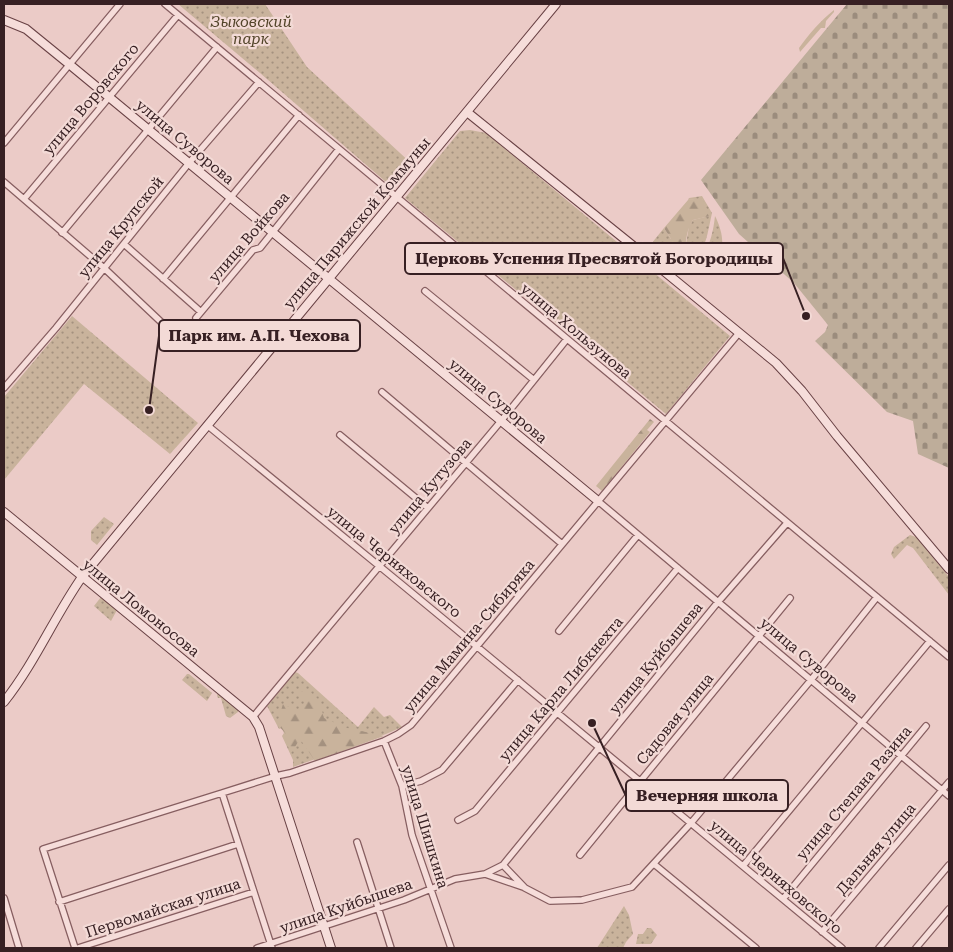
<svg xmlns="http://www.w3.org/2000/svg" width="953" height="952" font-family="'Roboto Serif',serif">
<defs>
<pattern id="grass-dots" width="8" height="8" patternUnits="userSpaceOnUse" patternTransform="scale(1.25)"><rect width="8" height="8" fill="#c9b39c"/><path d="M2 2h.1M6 6h.1" fill="none" stroke="#a4917f" stroke-width="1.8" stroke-linecap="round"/></pattern>
<pattern id="forest-firs" width="22" height="20" patternUnits="userSpaceOnUse" patternTransform="scale(1.25)"><rect width="22" height="20" fill="#c9b39c"/><path d="M5 1l3.5 6h-7zM16 11l3.5 6h-7z" fill="#a4917f"/></pattern>
<pattern id="cemetery-stones" width="16" height="16" patternUnits="userSpaceOnUse" patternTransform="scale(1.25)"><rect width="16" height="16" fill="#bead9a"/><path d="M2 7V4a2 2 0 0 1 4 0v3zM10 15v-3a2 2 0 0 1 4 0v3z" fill="#9b8c7d"/></pattern>
</defs>
<rect width="100%" height="100%" fill="#ebcbc7"/>
<path fill="url(#grass-dots)" d="M 178,4 L 265,4 L 307,67 L 413,165 L 394,189 L 260,73 Z
M 470,130 L 486,133 L 730,336 L 666,414 L 405,198 L 460,131 Z
M 702,196 L 712,213 C 709,226 707,242 700,254 C 685,278 661,263 647,249 L 664,228 L 671,239 L 685,250 L 689,226 L 693,220 L 709,216 L 702,199 L 688,200 L 689,198 Z
M 715,216 C 721,228 725,242 720,255 C 712,263 705,267 693,266 C 708,254 713,235 715,216 Z
M 72,316 L 198,423 L 170,454 L 84,384 L 4,480 L 4,397 Z
M 104,517 L 114,524 L 97,545 L 91,540 L 91,531 Z
M 910,535 L 916,537 L 949,577 L 949,595 L 913,548 L 907,545 L 894,559 L 891,554 L 894,547 Z
M 101,597 L 117,610 L 111,621 L 94,606 Z
M 295,672 L 298,673 L 358,727 L 374,707 L 384,717 L 390,715 L 402,727 L 386,734 L 293,767 L 293,760 L 282,736 L 284,733 L 282,728 L 279,729 L 267,706 Z
M 187,674 L 189,674 L 212,693 L 207,701 L 182,680 Z
M 218,693 L 238,710 L 238,712 L 230,718 L 226,716 L 221,698 L 218,698 L 217,695 Z
M 624,906 L 629,915 L 633,934 L 626,942 L 623,948 L 597,948 Z
M 647,928 L 651,928 L 657,935 L 651,944 L 636,944 L 638,934 L 643,934 Z"/>
<path fill="url(#forest-firs)" d="M 834,10 L 834,12 L 826,21 L 825,28 L 821,28 L 800,52 L 799,48 C 810,33 820,21 834,10 Z
M 702,198 L 710,216 L 693,220 C 685,232 685,248 686,262 L 673,264 L 666,246 L 671,239 L 664,228 L 688,200 Z
M 650,419 L 654,422 L 647,430 L 650,432 L 602,491 L 596,486 Z
M 307,689 L 319,700 L 324,718 L 347,728 L 384,736 L 315,761 L 300,739 L 291,753 L 285,739 L 286,734 L 277,724 L 283,704 L 297,711 L 306,703 L 299,693 Z"/>
<path fill="url(#cemetery-stones)" d="M 847,4 L 949,4 L 949,468 L 918,454 L 913,421 L 887,412 L 815,341 L 825,332 L 828,325 L 794,283 L 739,234 L 701,180 Z"/>
<g fill="none" stroke-linecap="round" stroke-linejoin="round">
<defs>
<path id="street" d="M 165,4 L 949,657
M 4,143 L 120,4
M 4,182 L 104,268 L 178,338
M 24,199 L 178,15
M 62,233 L 217,47
M 124,244 L 201,312
M 163,279 L 299,115
M 425,291 L 534,380
M 196,318 L 253,250 L 260,248 L 339,149
M 4,388 L 56,328 L 189,163 L 259,82
M 382,392 L 562,544
M 207,425 L 400,583 L 842,948
M 340,435 L 428,508
M 598,501 L 949,796
M 559,631 L 638,535
M 253,717 L 501,421 L 567,339
M 384,741 L 402,786 L 412,835 L 451,948
M 402,786 L 421,781 L 442,770 L 518,680
M 222,793 L 272,948
M 458,820 L 475,811 L 678,568
M 357,842 L 391,948
M 580,855 L 790,598
M 654,864 L 756,948
M 503,865 L 525,888 L 550,901 L 582,900 L 632,887 L 691,823 L 811,680 L 877,597
M 743,866 L 930,641
M 485,874 L 523,887
M 4,898 L 19,948
M 783,899 L 926,726
M 59,902 L 238,844
M 822,932 L 949,782
M 75,948 L 43,849 L 222,793 L 276,776 L 290,773 L 384,741 L 398,734 L 411,725 L 739,333
M 78,948 L 254,892
M 257,948 L 404,900 L 455,879 L 485,874 L 503,865 L 718,602 L 787,523
M 879,948 L 949,865
M 916,948 L 949,909"/>
<path id="secondary" d="M 4,20 L 26,29 L 69,64 L 598,501
M 467,112 L 637,249 L 776,363 L 802,391 L 837,436 L 949,569
M 4,512 L 253,717 L 259,727 L 331,948
M 4,702 C 35,663 54,617 82,577 L 556,4"/>
</defs>
<use href="#street" stroke="#865e60" stroke-width="8"/>
<use href="#secondary" stroke="#684144" stroke-width="10"/>
<use href="#street" stroke="#f6ddda" stroke-width="5.5"/>
<use href="#secondary" stroke="#f6ddda" stroke-width="8"/>
</g>
<g text-anchor="middle" dominant-baseline="central" stroke-width="4.5" stroke-linejoin="round" paint-order="stroke">
<g font-size="15" font-style="italic" fill="#524429" stroke="#f3dad6">
<text x="251" y="22">Зыковский<tspan x="251" dy="17">парк</tspan></text>
</g>
<g font-size="15" fill="#372023" stroke="#f3dad6">
<text transform="translate(91 99) rotate(-50)">улица Воровского</text>
<text transform="translate(185 142) rotate(40)">улица Суворова</text>
<text transform="translate(357 223) rotate(-50)">улица Парижской Коммуны</text>
<text transform="translate(121 227) rotate(-51)">улица Крупской</text>
<text transform="translate(249 237) rotate(-49)">улица Войкова</text>
<text transform="translate(576 331) rotate(40)">улица Хользунова</text>
<text transform="translate(498 401) rotate(40)">улица Суворова</text>
<text transform="translate(430 486) rotate(-50)">улица Кутузова</text>
<text transform="translate(394 562) rotate(39)">улица Черняховского</text>
<text transform="translate(141 608) rotate(39)">улица Ломоносова</text>
<text transform="translate(469 636) rotate(-50)">улица Мамина-Сибиряка</text>
<text transform="translate(656 658) rotate(-51)">улица Куйбышева</text>
<text transform="translate(809 660) rotate(40)">улица Суворова</text>
<text transform="translate(561 689) rotate(-50)">улица Карла Либкнехта</text>
<text transform="translate(675 719) rotate(-51)">Садовая улица</text>
<text transform="translate(854 793) rotate(-50)">улица Степана Разина</text>
<text transform="translate(425 827) rotate(73)">улица Шишкина</text>
<text transform="translate(876 849) rotate(-50)">Дальняя улица</text>
<text transform="translate(776 877) rotate(40)">улица Черняховского</text>
<text transform="translate(346 906) rotate(-19)">улица Куйбышева</text>
<text transform="translate(163 908) rotate(-18)">Первомайская улица</text>
</g>
</g>
<path fill="none" stroke="#372023" stroke-width="2" d="M806 316L783 258M149 410L159 336M592 723L626 796"/>
<g fill="#372023" stroke="#f3dad6" stroke-width="2">
<circle cx="806" cy="316" r="5"/>
<circle cx="149" cy="410" r="5"/>
<circle cx="592" cy="723" r="5"/>
</g>
<g fill="#f3dad6" stroke="#372023" stroke-width="2">
<rect x="405" y="243" width="378" height="31" rx="5"/>
<rect x="159" y="320" width="201" height="31" rx="5"/>
<rect x="626" y="780" width="162" height="31" rx="5"/>
</g>
<g font-size="16" text-anchor="middle" font-weight="bold" fill="#372023">
<text x="594" y="264">Церковь Успения Пресвятой Богородицы</text>
<text x="259" y="341">Парк им. А.П. Чехова</text>
<text x="707" y="801">Вечерняя школа</text>
</g>
<rect width="953" height="952" fill="none" stroke="#372023" stroke-width="10"/>
</svg>
